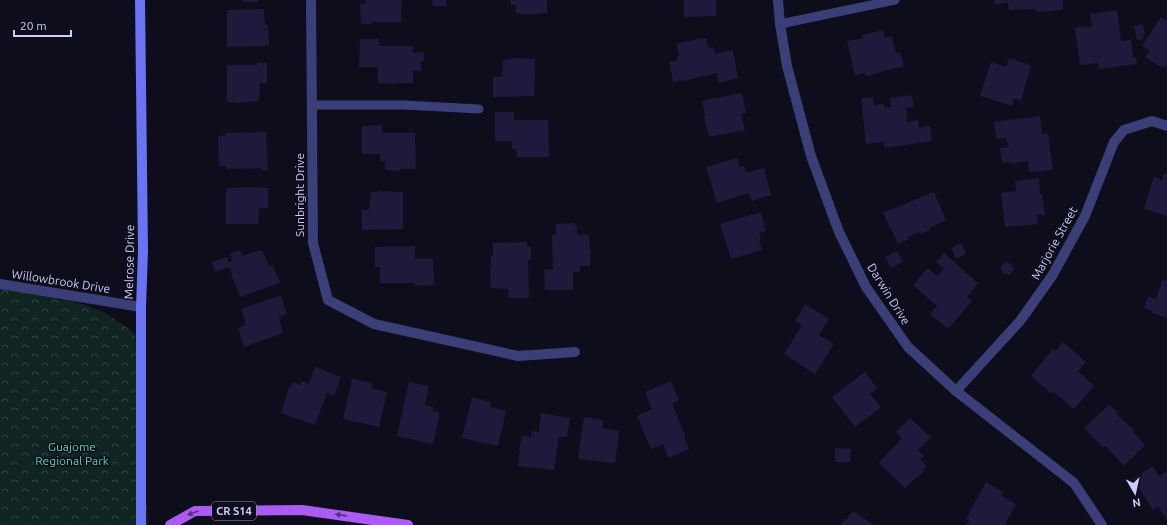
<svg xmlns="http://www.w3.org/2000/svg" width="1167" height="525" font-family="Ubuntu,sans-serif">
<defs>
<pattern id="park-crowns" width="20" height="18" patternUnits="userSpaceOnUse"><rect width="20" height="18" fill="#102522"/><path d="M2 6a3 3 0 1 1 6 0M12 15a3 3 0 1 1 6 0" fill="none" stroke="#324343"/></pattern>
</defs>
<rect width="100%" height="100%" fill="#0e0d1b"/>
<path fill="url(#park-crowns)" d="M 0,287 L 83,304 L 103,312 L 125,326 L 135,334 L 148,525 L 0,525 Z"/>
<path fill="#1e1a3b" d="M 243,0 L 258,0 L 258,2 L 243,2 Z
M 366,0 L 402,0 L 401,22 L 372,22 L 372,24 L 361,24 L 360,4 L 366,4 Z
M 432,0 L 446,0 L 446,6 L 433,6 Z
M 510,0 L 547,0 L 547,13 L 520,15 L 520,13 L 516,13 L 516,5 L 511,5 Z
M 684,0 L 716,0 L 716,16 L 684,17 Z
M 994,0 L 1063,0 L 1063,10 L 1036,12 L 1036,9 L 1009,10 L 1008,3 L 994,4 Z
M 264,9 L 265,25 L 268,25 L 269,45 L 264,45 L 264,46 L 227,47 L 227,10 Z
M 1117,10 L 1121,41 L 1131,40 L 1133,57 L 1136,57 L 1137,64 L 1099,69 L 1098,63 L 1080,65 L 1075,28 L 1087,26 L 1087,28 L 1092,27 L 1090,14 Z
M 1161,17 L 1167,21 L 1167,68 L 1164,66 L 1163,68 L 1145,57 L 1150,51 L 1142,46 Z
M 1143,24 L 1145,35 L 1143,35 L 1144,39 L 1137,40 L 1134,26 Z
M 883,30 L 885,38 L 892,36 L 896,53 L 900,52 L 904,66 L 866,76 L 865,73 L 855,76 L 847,41 L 863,38 L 862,35 Z
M 702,38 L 702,39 L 706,38 L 708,47 L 709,48 L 713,47 L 715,54 L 733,50 L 738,78 L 719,83 L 717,73 L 684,81 L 683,80 L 673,82 L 669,62 L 678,60 L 677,57 L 679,56 L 676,44 Z
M 360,39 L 379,39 L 379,46 L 413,46 L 413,53 L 424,52 L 424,61 L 421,61 L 421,71 L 413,71 L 413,83 L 397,83 L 397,84 L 378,83 L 378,67 L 359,67 Z
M 512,58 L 535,59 L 534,96 L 493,97 L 493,77 L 502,77 L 503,60 Z
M 1009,58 L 1031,65 L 1021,101 L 1014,98 L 1012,106 L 980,96 L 991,62 L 1006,67 Z
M 257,63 L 267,63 L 267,83 L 260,83 L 259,101 L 239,103 L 227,102 L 227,65 L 257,65 Z
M 742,93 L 746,113 L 741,114 L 745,130 L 709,137 L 704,116 L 705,116 L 702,101 Z
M 912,95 L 914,107 L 906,108 L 907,122 L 918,120 L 919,128 L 930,126 L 932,141 L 884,148 L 884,142 L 866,144 L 861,98 L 873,97 L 874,105 L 884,104 L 884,108 L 891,107 L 890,98 Z
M 495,112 L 514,112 L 514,120 L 548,120 L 549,157 L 517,157 L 516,149 L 512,149 L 512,141 L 495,141 Z
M 1040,116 L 1042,134 L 1048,133 L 1053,170 L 1029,172 L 1028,161 L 1011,164 L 1011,162 L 1002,163 L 1000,148 L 1009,147 L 1008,143 L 1007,143 L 1006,138 L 996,139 L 994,122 Z
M 382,125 L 382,133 L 415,133 L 416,169 L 400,169 L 399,171 L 385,170 L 385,161 L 380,161 L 380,154 L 362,154 L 362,126 Z
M 266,132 L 268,170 L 261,170 L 261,168 L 226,169 L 226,166 L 219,166 L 218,136 L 226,135 L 226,133 Z
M 737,158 L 740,167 L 744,166 L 746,173 L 764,168 L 771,195 L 752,201 L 749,193 L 717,203 L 706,167 Z
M 1164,173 L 1167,174 L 1167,216 L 1144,209 L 1154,177 L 1162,180 Z
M 1039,178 L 1040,194 L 1042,194 L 1045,215 L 1037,215 L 1038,224 L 1005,227 L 1001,193 L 1016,191 L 1015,181 Z
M 258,187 L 268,188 L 268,208 L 259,208 L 258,224 L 226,224 L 226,188 Z
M 379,191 L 403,192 L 403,229 L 362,230 L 362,210 L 369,210 L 371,192 L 379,192 Z
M 934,192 L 946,220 L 929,228 L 930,230 L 921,234 L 920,232 L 908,237 L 909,239 L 898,244 L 883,213 Z
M 761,212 L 766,231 L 759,233 L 761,240 L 759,240 L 762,250 L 731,259 L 720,224 Z
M 575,223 L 575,226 L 577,226 L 577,235 L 589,234 L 590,251 L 591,251 L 590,266 L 580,266 L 580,272 L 573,272 L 573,290 L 545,290 L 544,270 L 553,269 L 552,235 L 556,234 L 556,224 Z
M 527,242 L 527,247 L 531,247 L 531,260 L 528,260 L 529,298 L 509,298 L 508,289 L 491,288 L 490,267 L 491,268 L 491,256 L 493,256 L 493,243 Z
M 961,243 L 966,254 L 956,259 L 951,248 Z
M 415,246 L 415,259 L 433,258 L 434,285 L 415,286 L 415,283 L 380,283 L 380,267 L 375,267 L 375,247 Z
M 240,250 L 242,256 L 262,250 L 269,266 L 273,265 L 280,283 L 240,297 L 231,274 L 232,273 L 229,267 L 215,272 L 212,262 L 227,257 L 229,262 L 232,261 L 230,254 Z
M 897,251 L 903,262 L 891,268 L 885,257 Z
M 944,253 L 978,283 L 967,297 L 972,301 L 948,329 L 930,314 L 937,306 L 913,285 L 928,268 L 937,276 L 944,269 L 936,262 Z
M 1005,262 L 1012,264 L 1014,270 L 1009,275 L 1002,273 L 1001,267 Z
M 1162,280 L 1167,281 L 1167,318 L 1152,313 L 1152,311 L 1144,308 L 1148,296 L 1156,299 Z
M 281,295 L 287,314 L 279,317 L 283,333 L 244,347 L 238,328 L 246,325 L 241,309 Z
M 805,304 L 829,319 L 819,335 L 834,344 L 815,374 L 784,354 L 802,325 L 795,321 Z
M 1063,342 L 1086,362 L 1078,371 L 1094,386 L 1074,409 L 1054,392 L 1052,394 L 1031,376 L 1053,349 L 1056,351 Z
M 315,367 L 341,377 L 334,396 L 327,393 L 315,425 L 281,413 L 289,387 L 290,387 L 292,382 L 300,385 L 301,381 L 309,384 Z
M 865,372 L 877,388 L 870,394 L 881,407 L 865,420 L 865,419 L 855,427 L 832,397 Z
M 352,379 L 372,383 L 371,388 L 387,392 L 379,427 L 343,419 Z
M 671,381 L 679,400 L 672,404 L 685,435 L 684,435 L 689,449 L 668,458 L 663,444 L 651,449 L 637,416 L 652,409 L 645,392 Z
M 409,382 L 429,386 L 425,405 L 433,407 L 432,411 L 439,412 L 439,417 L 433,444 L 397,436 Z
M 472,397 L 491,402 L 490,407 L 506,411 L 498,446 L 462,438 Z
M 1109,405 L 1118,413 L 1116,414 L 1135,431 L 1133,432 L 1145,445 L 1124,466 L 1105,446 L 1103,447 L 1084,428 Z
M 541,413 L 570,418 L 567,437 L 559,437 L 554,470 L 518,466 L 520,450 L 519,450 L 522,435 L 531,437 L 532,431 L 539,432 Z
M 584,417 L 603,420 L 602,428 L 619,431 L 615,463 L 578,459 Z
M 910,418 L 931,437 L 918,450 L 924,456 L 920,459 L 927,466 L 924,469 L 925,470 L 905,488 L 879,463 L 902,438 L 896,432 Z
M 835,448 L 851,449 L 850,462 L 835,462 Z
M 1153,466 L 1159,476 L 1167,471 L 1167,520 L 1158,507 L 1153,510 L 1133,479 Z
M 986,482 L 1003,492 L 1001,496 L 1016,504 L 1005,525 L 966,525 L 969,521 L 966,519 Z
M 853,511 L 874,525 L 841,525 L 845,518 L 847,520 Z"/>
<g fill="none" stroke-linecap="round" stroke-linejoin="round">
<path stroke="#3b3e77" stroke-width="9" d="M 780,24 L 895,0
M 312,105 L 404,105 L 479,109"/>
<path stroke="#3b3e77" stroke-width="10" d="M 311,0 L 313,243 L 328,300 L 374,324 L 518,356 L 575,352
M 0,284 L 141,307
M 956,391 L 1020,321 L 1052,276 L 1085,216 L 1114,142 L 1124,130 L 1152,121 L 1167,126"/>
<path stroke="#3b3e77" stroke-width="10" d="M 778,0 L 780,24 L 787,66 L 811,156 L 839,232 L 866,287 L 908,347 L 956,391 L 1074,483 L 1102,525"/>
<path stroke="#6a73f3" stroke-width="10" d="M 140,0 L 143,251 L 141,307 L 141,525"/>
<path stroke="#ac5bf2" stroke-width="10" d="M 170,525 L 195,511 L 302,510 L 408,525"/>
</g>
<defs><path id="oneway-solid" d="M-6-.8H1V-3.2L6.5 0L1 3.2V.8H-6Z"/></defs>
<g fill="#55307c">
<use href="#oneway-solid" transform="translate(193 513) rotate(160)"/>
<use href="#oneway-solid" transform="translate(341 515) rotate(-172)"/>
</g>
<g text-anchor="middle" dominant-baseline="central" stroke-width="3" stroke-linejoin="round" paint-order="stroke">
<rect fill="#0e0d1b" stroke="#9392b8" stroke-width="1" x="212" y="502" width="44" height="18" rx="3"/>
<g font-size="11" font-weight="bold" fill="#cccbfb">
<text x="234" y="511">CR S14</text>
</g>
<g font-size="12" fill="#cccbfb" stroke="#0e0d1b">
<text transform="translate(299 195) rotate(-90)">Sunbright Drive</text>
<text transform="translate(1054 243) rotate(-61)">Marjorie Street</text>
<text transform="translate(129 262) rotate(-89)">Melrose Drive</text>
<text transform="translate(61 281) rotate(9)">Willowbrook Drive</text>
<text transform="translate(889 294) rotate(58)">Darwin Drive</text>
</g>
<g font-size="12" fill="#5ed4ac" stroke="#0e0d1b">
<text x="72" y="446">Guajome<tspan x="72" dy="14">Regional Park</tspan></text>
</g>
</g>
<g transform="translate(1135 493) rotate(171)" stroke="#0e0d1b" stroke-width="3" paint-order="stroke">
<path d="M0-3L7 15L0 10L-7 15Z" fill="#cccbfb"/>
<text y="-6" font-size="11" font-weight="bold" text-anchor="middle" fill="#cccbfb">N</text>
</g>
<path d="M14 30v6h57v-6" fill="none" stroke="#cccbfb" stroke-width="2"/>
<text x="20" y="30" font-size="12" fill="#cccbfb" stroke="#0e0d1b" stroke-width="3" paint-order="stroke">20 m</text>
</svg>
